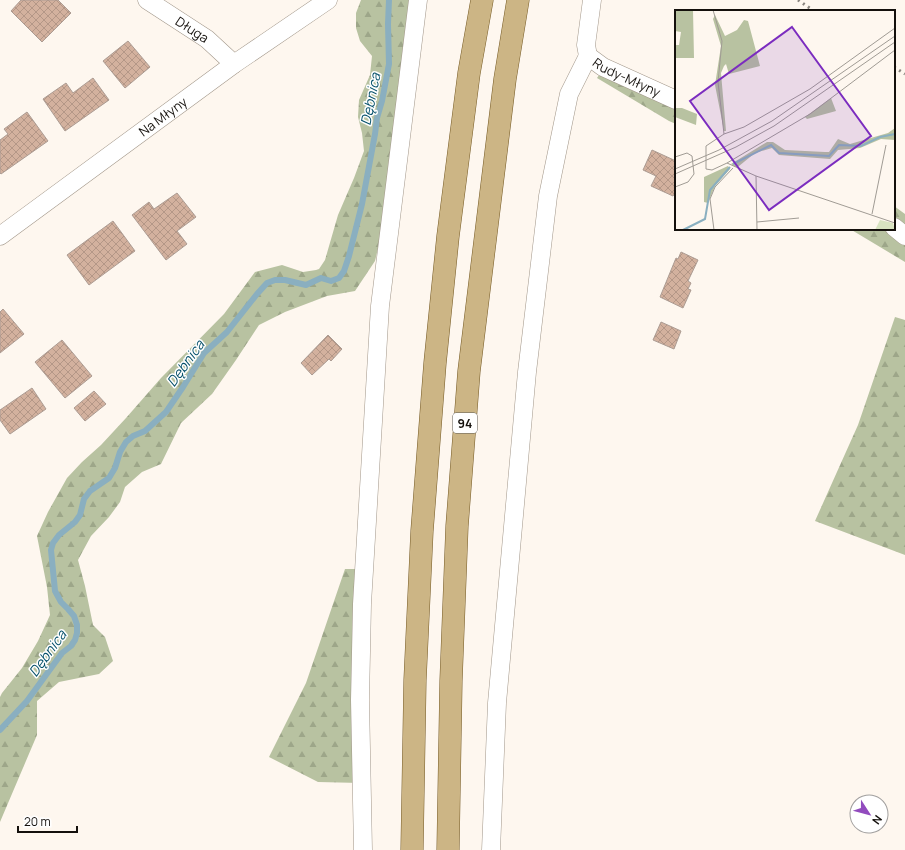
<svg xmlns="http://www.w3.org/2000/svg" width="905" height="850" font-family="Manrope,sans-serif">
<defs>
<pattern id="forest-firs" width="22" height="20" patternUnits="userSpaceOnUse"><rect width="22" height="20" fill="#b8c2a1"/><path d="M5 1l3.5 6h-7zM16 11l3.5 6h-7z" fill="#9da689"/></pattern>
<pattern id="building-cross-hatch" width="8" height="8" patternUnits="userSpaceOnUse"><rect width="8" height="8" fill="#d3b19e"/><path d="M0 0l8 8M0 8l8-8" fill="none" stroke="#b49787"/></pattern>
</defs>
<rect width="100%" height="100%" fill="#fef7ef"/>
<path fill="url(#forest-firs)" d="M 361,0 L 410,0 L 382,232 L 375,261 L 355,291 L 327,296 L 285,312 L 259,325 L 236,360 L 212,394 L 181,423 L 161,464 L 142,472 L 125,487 L 120,502 L 109,517 L 91,536 L 78,560 L 85,586 L 93,625 L 105,637 L 113,661 L 99,674 L 59,682 L 37,701 L 37,735 L 0,822 L 0,697 L 2,693 L 22,668 L 38,641 L 50,615 L 47,587 L 37,536 L 48,512 L 67,478 L 82,462 L 101,445 L 126,418 L 161,378 L 224,314 L 255,272 L 282,265 L 303,272 L 316,270 L 319,269 L 325,260 L 338,215 L 354,178 L 364,151 L 362,133 L 358,117 L 359,100 L 370,75 L 372,56 L 360,41 L 356,28 L 356,13 Z
M 605,66 L 676,102 L 676,124 L 669,121 L 597,78 Z
M 894,206 L 905,214 L 905,262 L 850,229 L 894,229 Z
M 895,317 L 905,320 L 905,555 L 815,521 L 858,425 Z
M 345,569 L 363,569 L 361,783 L 318,782 L 269,757 L 306,683 Z"/>
<g fill="none" stroke-linecap="round" stroke-linejoin="round">
<path stroke="#8aafc0" stroke-width="6" d="M 0,730 L 27,701 L 62,653 L 71,646 L 75,640 L 77,633 L 77,625 L 74,616 L 68,609 L 61,602 L 55,591 L 51,550 L 53,543 L 59,535 L 75,522 L 80,515 L 84,499 L 90,491 L 109,478 L 115,468 L 120,452 L 126,442 L 133,436 L 145,431 L 166,412 L 183,387 L 204,353 L 227,332 L 257,294 L 267,283 L 275,280 L 285,280 L 306,285 L 321,278 L 331,281 L 339,278 L 344,271 L 349,256 L 362,204 L 375,134 L 377,118 L 382,101 L 389,64 L 388,24 L 389,0"/>
</g>
<path fill="url(#building-cross-hatch)" stroke="#ac9c93" d="M 21,0 L 58,0 L 71,13 L 42,42 L 11,11 Z
M 128,41 L 150,67 L 125,88 L 103,61 Z
M 93,78 L 109,100 L 65,131 L 43,99 L 66,83 L 73,93 Z
M 27,112 L 48,141 L 1,174 L 0,173 L 0,140 L 8,134 L 4,129 Z
M 652,150 L 676,161 L 676,191 L 673,196 L 651,186 L 656,176 L 643,170 Z
M 177,193 L 196,217 L 177,231 L 187,244 L 166,260 L 132,215 L 149,202 L 154,209 Z
M 113,221 L 135,251 L 89,285 L 67,255 Z
M 681,252 L 698,260 L 688,281 L 691,283 L 688,289 L 691,290 L 683,308 L 660,297 L 676,258 L 678,259 Z
M 3,309 L 24,334 L 0,353 L 0,312 Z
M 661,322 L 681,331 L 674,349 L 653,340 Z
M 328,335 L 342,349 L 331,361 L 329,359 L 312,375 L 301,363 Z
M 62,340 L 92,376 L 65,398 L 35,362 Z
M 32,388 L 46,409 L 10,434 L 0,420 L 0,410 Z
M 94,391 L 106,404 L 85,421 L 74,408 Z"/>
<g fill="none" stroke-linecap="round" stroke-linejoin="round">
<defs>
<g id="minor">
<path id="s1" d="M 147,0 L 207,39 L 234,64"/>
<path id="s2" d="M 592,0 L 586,45 L 588,56 L 603,67 L 676,100"/>
<path d="M 894,227 L 905,236"/>
<path id="s3" d="M 0,236 L 234,64 L 328,0"/>
<path d="M 363,850 L 360,700 L 362,604 L 380,306 L 418,0"/>
<path d="M 491,850 L 497,703 L 527,372 L 548,196 L 569,94 L 588,56"/>
</g>
<path id="primary" d="M 412,850 L 415,680 L 422,531 L 435,363 L 448,236 L 469,73 L 482,0
M 448,850 L 451,681 L 457,526 L 469,371 L 505,79 L 518,0"/>
</defs>
<use href="#minor" stroke="#a2978a" stroke-width="19"/>
<use href="#primary" stroke="#765b26" stroke-width="23"/>
<use href="#minor" stroke="#fff" stroke-width="18"/>
<use href="#primary" stroke="#ccb585" stroke-width="22"/>
<path stroke="#89847e" stroke-width="3" stroke-dasharray="2 4" stroke-linecap="butt" d="M 798,0 L 814,11
M 894,67 L 905,74"/>
</g>
<g text-anchor="middle" dominant-baseline="central" stroke-width="3" stroke-linejoin="round" paint-order="stroke">
<rect fill="#fff" stroke="#5a5855" stroke-width="1" x="453" y="413" width="24" height="20" rx="3"/>
<g font-size="12" font-weight="bold" fill="#14100c">
<text x="465" y="423">94</text>
</g>
<g font-size="13" fill="#14100c" stroke="#fff">
<text stroke="none"><textPath href="#s1" startOffset="54">Długa</textPath></text>
<text stroke="none"><textPath href="#s2" startOffset="101">Rudy-Młyny</textPath></text>
<text stroke="none"><textPath href="#s3" startOffset="202">Na Młyny</textPath></text>
</g>
<g font-size="14" font-style="italic" fill="#05506a" stroke="#fff">
<text transform="translate(370 99) rotate(-79)">Dębnica</text>
<text transform="translate(185 363) rotate(-54)">Dębnica</text>
<text transform="translate(47 653) rotate(-54)">Dębnica</text>
</g>
</g>
<g transform="translate(675 10)">
<rect width="220" height="220" fill="#fef7ef"/>
<path d="M 205,210 L 218,213 L 220,220 L 200,220 Z" fill="#d8e3c1"/>
<path d="M 0,0 L 18,0 L 19,48 L 0,48 L 0,35 L 4,35 L 6,22 L 0,21 ZM 40,5 L 50,26 L 62,20 L 69,10 L 73,11 L 85,56 L 54,64 L 51,54 L 49,56 L 46,63 L 51,121 L 49,121 L 40,75 L 46,36 L 38,9 ZM 156,88 L 161,101 L 132,109 L 130,107 ZM 0,98 L 7,98 L 22,104 L 21,115 L 0,107 ZM 220,118 L 220,130 L 206,129 L 185,138 L 163,140 L 155,149 L 104,145 L 97,138 L 80,143 L 64,156 L 60,157 L 56,154 L 92,132 L 98,132 L 110,140 L 150,142 L 154,142 L 163,129 L 175,134 L 213,123 ZM 53,156 L 55,159 L 40,176 L 33,193 L 29,192 L 29,167 Z" fill="#b8c2a1"/>
<path fill="none" stroke="#8aafc0" stroke-width="2" d="M 58,154 L 96,135 L 104,143 L 154,146 L 164,135 L 186,136 L 205,127 L 220,124M 8,220 L 30,209 L 35,180 L 55,157"/>
<path fill="none" stroke="#a09b94" stroke-width="1" d="M 38,0 L 47,31 L 43,72 L 49,124 L 31,136 L 31,159 L 37,160 L 52,153 L 81,166 L 220,213M 49,124 L 69,117 L 135,79 L 220,18M 0,147 L 12,143 L 17,146 L 19,164 L 13,172 L 0,177M 52,153 L 135,104 L 220,40M 0,159 L 44,140 L 97,111 L 220,26M 0,164 L 61,137 L 99,116 L 220,32M 81,166 L 82,220M 197,204 L 211,135M 82,212 L 124,208M 39,220 L 35,189 L 40,177 L 58,158"/>
<path fill="#7b2cbf" fill-opacity="0.15" stroke="#7b2cbf" stroke-width="2" d="M 117,17 L 196,126 L 94,200 L 15,91 Z"/>
<rect width="220" height="220" fill="none" stroke="#14100c" stroke-width="2"/>
</g>
<g transform="translate(869 814) rotate(126)"><circle r="19" fill="#ffffff" stroke="#a19f9e"/>
<path d="M0-3L7 15L0 10L-7 15Z" fill="#924bbe"/>
<text y="-6" font-size="11" font-weight="bold" text-anchor="middle" fill="#14100c">N</text>
</g>
<path d="M18 826v6h59v-6" fill="none" stroke="#14100c" stroke-width="2"/>
<text x="24" y="826" font-size="12" fill="#14100c" stroke="#ffffff" stroke-width="3" paint-order="stroke">20 m</text>
</svg>
